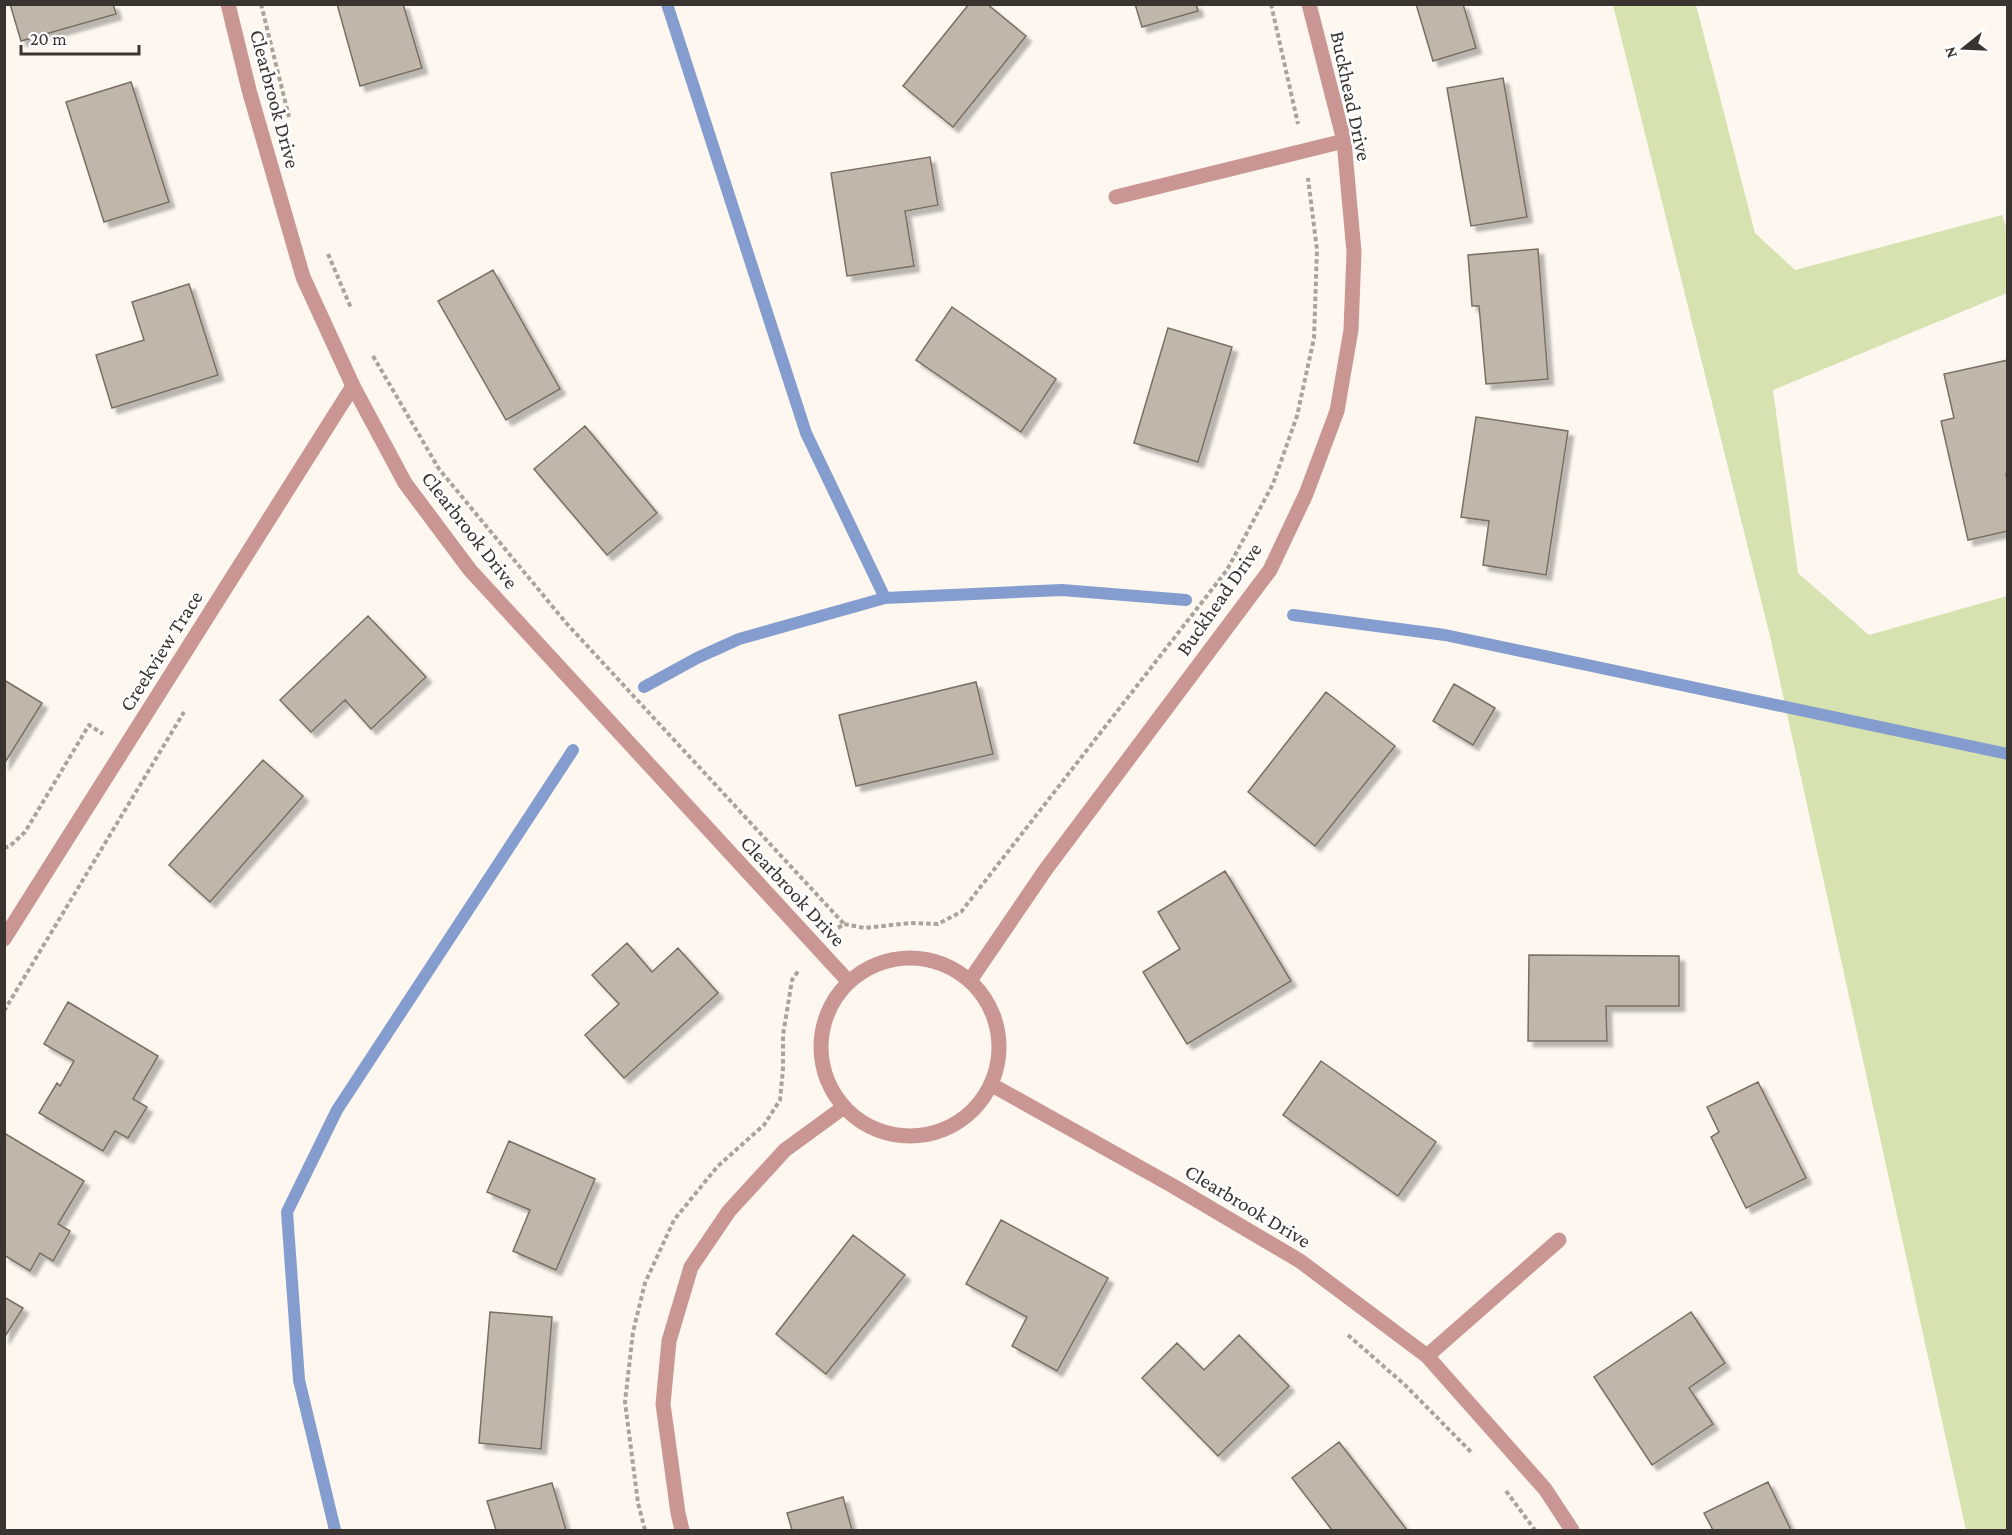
<svg xmlns="http://www.w3.org/2000/svg" width="2012" height="1535" font-family="'Crimson Pro',serif">
<defs>
<filter id="shadow"><feDropShadow dx="5.5" dy="5.5" stdDeviation="1.5" flood-color="#0004"/></filter>
</defs>
<rect width="100%" height="100%" fill="#fdf7ef"/>
<path fill="#d6e2af" d="M 1613,5 L 1696,5 L 1755,233 L 1795,270 L 2002,215 L 2007,230 L 2007,293 L 1773,390 L 1798,573 L 1869,635 L 2007,596 L 2007,1530 L 1966,1530 L 1770,636 Z"/>
<g fill="none" stroke-linecap="round" stroke-linejoin="round">
<path stroke="#849dce" stroke-width="12" d="M 667,4 L 806,433 L 885,598
M 1293,615 L 1445,635 L 2008,754
M 644,687 L 697,658 L 739,639 L 885,598 L 1062,590 L 1186,600
M 335,1530 L 299,1380 L 287,1212 L 337,1110 L 573,750"/>
</g>
<path fill="#c0b6a9" stroke="#796f64" stroke-width="1.5" filter="url(#shadow)" d="M 10,4 L 113,4 L 116,14 L 21,41 Z
M 337,4 L 403,4 L 422,68 L 360,86 Z
M 969,4 L 987,4 L 1026,36 L 953,127 L 903,86 Z
M 1135,4 L 1196,4 L 1198,11 L 1142,27 Z
M 1416,4 L 1463,4 L 1476,48 L 1433,61 Z
M 1503,78 L 1527,217 L 1471,226 L 1447,88 Z
M 131,82 L 169,202 L 104,222 L 66,102 Z
M 930,157 L 938,205 L 905,211 L 914,266 L 847,276 L 831,173 Z
M 1538,249 L 1548,379 L 1486,384 L 1479,306 L 1472,306 L 1468,255 Z
M 493,270 L 560,389 L 506,420 L 438,301 Z
M 189,284 L 218,375 L 112,408 L 96,355 L 144,340 L 132,302 Z
M 952,307 L 1056,379 L 1021,432 L 916,360 Z
M 1168,328 L 1232,347 L 1198,462 L 1134,443 Z
M 2008,360 L 2008,474 L 2006,474 L 2008,484 L 2008,531 L 1968,540 L 1941,421 L 1954,418 L 1944,374 Z
M 1476,417 L 1568,431 L 1546,575 L 1483,565 L 1489,521 L 1461,517 Z
M 585,426 L 657,513 L 607,555 L 534,469 Z
M 368,616 L 426,677 L 371,729 L 345,700 L 311,732 L 280,700 Z
M 4,680 L 42,703 L 4,764 Z
M 976,682 L 993,754 L 856,786 L 839,715 Z
M 1454,684 L 1495,708 L 1473,745 L 1433,721 Z
M 1326,692 L 1395,746 L 1315,846 L 1248,792 Z
M 263,760 L 303,796 L 210,902 L 169,865 Z
M 1225,871 L 1291,981 L 1187,1044 L 1143,972 L 1180,949 L 1158,912 Z
M 627,943 L 652,972 L 678,948 L 718,993 L 624,1078 L 585,1035 L 619,1004 L 592,975 Z
M 1529,955 L 1679,956 L 1679,1006 L 1606,1006 L 1607,1041 L 1528,1041 Z
M 68,1002 L 158,1056 L 133,1099 L 147,1107 L 128,1138 L 115,1131 L 103,1151 L 39,1113 L 57,1083 L 60,1086 L 74,1061 L 44,1044 Z
M 1321,1061 L 1436,1142 L 1398,1196 L 1283,1115 Z
M 1758,1082 L 1806,1178 L 1746,1208 L 1711,1137 L 1719,1132 L 1707,1107 Z
M 4,1133 L 84,1181 L 58,1224 L 70,1231 L 53,1261 L 40,1253 L 30,1271 L 4,1255 Z
M 509,1141 L 595,1179 L 556,1270 L 513,1251 L 530,1210 L 487,1192 Z
M 1001,1220 L 1108,1278 L 1057,1371 L 1012,1346 L 1027,1317 L 966,1284 Z
M 853,1235 L 905,1275 L 826,1374 L 776,1334 Z
M 4,1297 L 23,1308 L 4,1338 Z
M 490,1312 L 552,1317 L 541,1449 L 479,1443 Z
M 1691,1312 L 1725,1363 L 1689,1388 L 1713,1424 L 1652,1465 L 1594,1377 Z
M 1239,1335 L 1289,1386 L 1218,1456 L 1142,1378 L 1177,1343 L 1204,1370 Z
M 1339,1442 L 1407,1530 L 1332,1530 L 1292,1478 Z
M 1768,1482 L 1791,1530 L 1713,1530 L 1704,1513 Z
M 552,1483 L 566,1530 L 496,1530 L 487,1501 Z
M 843,1497 L 852,1530 L 792,1530 L 787,1513 Z"/>
<g fill="none" stroke-linecap="round" stroke-linejoin="round">
<path stroke="#a8a39c" stroke-width="4" stroke-dasharray="4.5 3" stroke-linecap="butt" d="M 261,4 L 289,117
M 1271,4 L 1298,124
M 328,254 L 351,308
M 373,356 L 439,469 L 567,624 L 844,924
M 4,848 L 10,846 L 25,832 L 89,725 L 103,734
M 838,928 L 844,924 L 865,928 L 910,923 L 938,924 L 961,912 L 1227,570 L 1273,484 L 1297,416 L 1314,338 L 1317,250 L 1308,178
M 4,1011 L 184,712
M 1348,1335 L 1406,1386 L 1473,1454
M 1506,1491 L 1535,1530
M 645,1530 L 638,1503 L 625,1402 L 633,1332 L 645,1283 L 674,1220 L 717,1167 L 764,1125 L 780,1100 L 783,1069 L 783,1035 L 792,980 L 799,970"/>
<path stroke="#ca9693" stroke-width="15" d="M 228,4 L 249,90 L 303,277 L 353,386 L 405,483 L 470,570 L 848,981
M 1116,197 L 1344,141
M 4,939 L 353,386
M821 1047a89 89 0 1 1 178 0a89 89 0 1 1-178 0Z
M 971,979 L 1046,869 L 1270,570 L 1306,494 L 1337,411 L 1351,330 L 1354,252 L 1344,141 L 1309,4
M 992,1085 L 1173,1186 L 1300,1261 L 1427,1356 L 1545,1489 L 1572,1530
M 1427,1356 L 1559,1240
M 682,1530 L 678,1513 L 663,1404 L 669,1341 L 691,1267 L 729,1211 L 785,1150 L 844,1107"/>
</g>
<g text-anchor="middle" dominant-baseline="central" stroke-width="5" stroke-linejoin="round" paint-order="stroke">
<g font-size="21" fill="#393430" stroke="#fff">
<text transform="translate(1351 96) rotate(78)">Buckhead Drive</text>
<text transform="translate(275 99) rotate(75)">Clearbrook Drive</text>
<text transform="translate(470 530) rotate(52)">Clearbrook Drive</text>
<text transform="translate(1219 599) rotate(-55)">Buckhead Drive</text>
<text transform="translate(161 651) rotate(-58)">Creekview Trace</text>
<text transform="translate(793 891) rotate(47)">Clearbrook Drive</text>
<text transform="translate(1248 1206) rotate(31)">Clearbrook Drive</text>
</g>
</g>
<rect width="2012" height="1535" fill="none" stroke="#393430" stroke-width="12"/>
<g transform="translate(1964 48) rotate(252)" stroke="#ffffff" stroke-width="4.5" paint-order="stroke">
<path d="M0-4.5L10 22L0 15L-10 22Z" fill="#393430"/>
<text y="-9" font-size="16" font-weight="bold" text-anchor="middle" fill="#393430">N</text>
</g>
<path d="M21 45v9h118v-9" fill="none" stroke="#393430" stroke-width="3"/>
<text x="30" y="45" font-size="18" fill="#393430" stroke="#ffffff" stroke-width="4.5" paint-order="stroke">20 m</text>
</svg>
